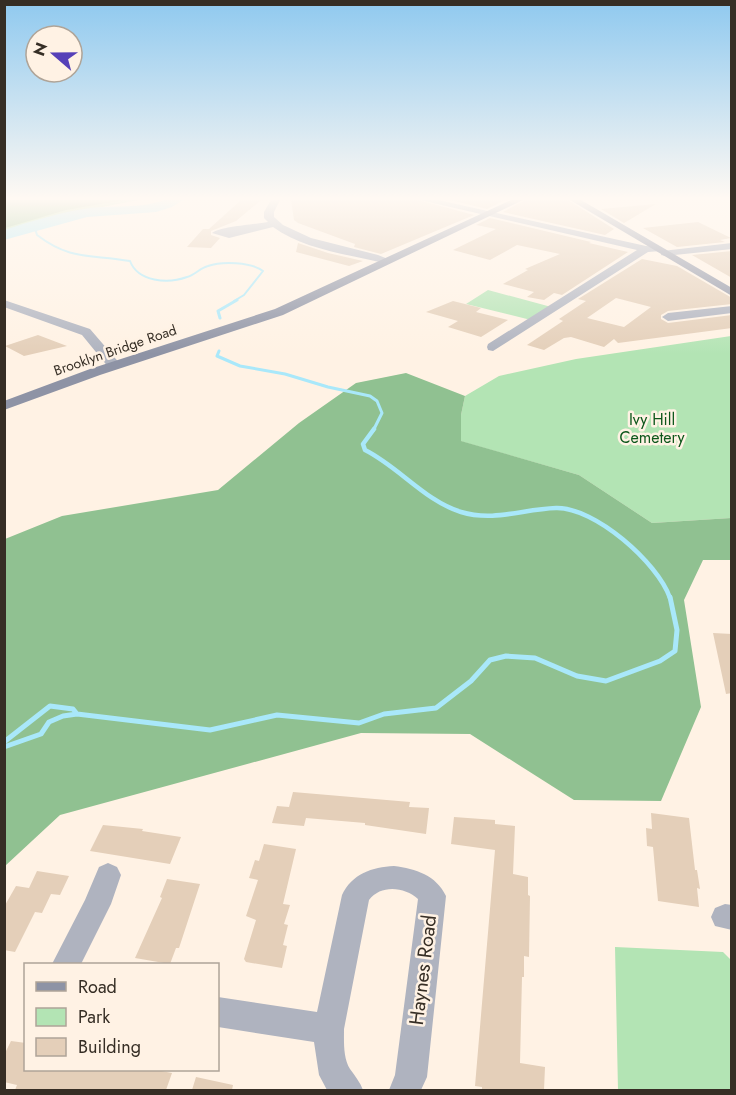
<svg xmlns="http://www.w3.org/2000/svg" width="736" height="1095" font-family="Jost,sans-serif">
<rect width="100%" height="100%" fill="#fff2e4"/>
<path fill="#b3e4b4" d="M 5,200 L 138,200 L 42,219 L 5,231 Z
M 488,290 L 555,308 L 535,321 L 466,304 Z
M 731,336 L 731,518 L 652,523 L 579,475 L 460,441 L 461,415 L 465,396 L 499,376 L 576,359 Z
M 615,947 L 723,952 L 731,960 L 731,1090 L 618,1090 Z"/>
<path fill="#90c191" d="M 5,200 L 124,200 L 66,210 L 5,228 Z
M 406,373 L 465,396 L 461,415 L 461,441 L 579,475 L 652,523 L 731,518 L 731,560 L 703,560 L 684,600 L 701,707 L 661,801 L 574,800 L 470,734 L 361,733 L 60,815 L 5,866 L 5,539 L 62,516 L 218,490 L 299,423 L 356,383 Z"/>
<g fill="none" stroke-linecap="round" stroke-linejoin="round">
<path stroke="#a9e8fa" stroke-width="2" d="M 34,225 L 37,235 C 71,261 91,254 130,261 C 138,282 168,284 187,277 C 195,275 200,268 208,266 C 222,261 251,262 263,271 L 244,295 L 234,301"/>
<path stroke="#a9e8fa" stroke-width="3" d="M 220,318 L 218,311 L 237,300
M 219,351 L 217,356 L 240,366 L 285,374 L 328,387 L 370,396 L 377,401 L 382,413 L 373,431"/>
<path stroke="#a9e8fa" stroke-width="4.5" d="M 374,429 L 363,444 L 365,450 C 399,467 425,501 461,512 C 494,522 523,509 556,508 C 595,507 658,563 670,598"/>
<path stroke="#a9e8fa" stroke-width="5" d="M 4,742 L 50,706 L 73,709 L 77,714
M 4,747 L 41,734 L 49,722 L 63,716 L 77,714 L 210,730 L 277,715 L 359,723 L 384,714 L 436,708 L 471,681 L 490,660 L 506,656 L 535,658 L 577,676 L 606,681 L 660,661 L 675,651 L 677,630 L 670,597"/>
<path fill="#a9e8fa" fill-rule="evenodd" d="M 164,200 L 183,200 L 172,207 L 156,212 L 87,217 L 4,240 L 4,230 C 32,221 61,212 90,208 C 114,205 141,209 164,200 Z"/>
</g>
<path fill="#e4cfb9" fill-rule="evenodd" d="M 241,200 L 261,200 L 236,221 L 211,231 L 211,235 L 220,238 L 211,248 L 187,247 L 203,229 L 209,229 Z
M 291,200 L 418,200 L 474,215 L 381,254 L 354,247 L 355,244 L 298,223 L 294,220 Z
M 450,200 L 505,200 L 487,209 Z
M 525,200 L 568,200 L 614,229 L 605,235 L 503,212 Z
M 656,204 L 624,223 L 601,209 Z
M 490,218 L 591,242 L 589,243 L 628,252 L 562,295 L 554,293 L 544,300 L 527,297 L 534,292 L 503,284 L 528,270 L 525,269 L 560,254 L 517,245 L 490,260 L 453,250 L 496,229 L 476,225 Z
M 698,222 L 731,238 L 720,240 L 725,242 L 677,247 L 643,228 Z
M 298,243 L 328,253 L 363,261 L 349,266 L 296,252 Z
M 732,251 L 732,278 L 692,255 Z
M 642,259 L 677,266 L 732,298 L 732,304 L 668,311 L 661,315 L 661,319 L 668,323 L 732,315 L 732,328 L 618,343 L 614,339 L 604,347 L 571,337 L 564,338 L 544,350 L 527,345 L 563,321 L 559,319 L 586,301 L 578,299 ZM 616,298 L 651,307 L 624,327 L 587,318 Z
M 453,301 L 481,308 L 476,312 L 508,320 L 481,337 L 448,327 L 458,321 L 426,312 Z
M 38,335 L 67,346 L 24,356 L 5,346 Z
M 713,633 L 732,634 L 732,693 L 726,694 Z
M 293,792 L 410,802 L 409,807 L 429,808 L 426,834 L 365,825 L 365,823 L 306,818 L 304,826 L 272,823 L 277,806 L 289,807 Z
M 651,813 L 689,818 L 695,870 L 697,870 L 700,889 L 697,888 L 699,907 L 658,901 L 653,847 L 647,846 L 646,828 L 652,829 Z
M 454,817 L 495,820 L 495,824 L 515,826 L 513,874 L 528,877 L 528,895 L 530,896 L 529,957 L 524,956 L 524,977 L 522,977 L 520,1063 L 545,1067 L 544,1090 L 482,1090 L 482,1087 L 475,1086 L 495,850 L 451,844 Z
M 103,825 L 143,829 L 142,831 L 181,837 L 170,864 L 90,851 Z
M 264,844 L 296,849 L 283,904 L 290,905 L 284,924 L 288,925 L 283,945 L 287,946 L 282,968 L 246,962 L 244,959 L 256,920 L 246,916 L 258,880 L 249,878 L 255,860 L 259,861 Z
M 37,871 L 69,876 L 60,895 L 51,894 L 42,913 L 35,912 L 15,952 L 4,950 L 4,907 L 16,886 L 29,888 Z
M 167,879 L 200,884 L 179,948 L 176,948 L 170,964 L 135,958 L 162,898 L 160,897 Z
M 11,1041 L 26,1043 L 26,1070 L 156,1070 L 172,1073 L 166,1090 L 15,1090 L 17,1085 L 4,1082 L 4,1055 Z
M 196,1077 L 233,1085 L 232,1090 L 192,1090 Z"/>
<g fill="none" stroke-linecap="round" stroke-linejoin="round">
<path fill="#afb3bf" fill-rule="evenodd" d="M 271,200 L 280,200 L 274,212 L 274,217 L 283,225 L 311,238 L 378,255 L 393,261 L 388,264 C 352,255 304,250 273,227 L 229,238 L 212,233 C 222,226 253,225 268,222 L 264,218 L 264,212 Z
M 420,200 L 438,200 L 646,246 L 662,247 L 662,251 L 732,243 L 732,249 L 665,256 L 661,255 L 661,251 L 648,252 L 493,351 L 488,350 L 487,347 L 488,344 L 637,250 Z
M 4,300 L 90,329 L 121,365 L 119,368 L 109,368 L 82,335 L 4,307 Z
M 732,306 L 732,313 L 668,321 L 662,317 L 668,313 Z
M 108,863 L 117,867 L 121,875 L 111,904 L 81,964 L 52,964 L 85,900 L 99,867 Z
M 394,866 C 416,869 436,875 446,896 L 427,1077 L 421,1090 L 389,1090 L 395,1075 L 418,899 C 405,887 381,884 369,900 L 344,1029 C 344,1042 343,1058 350,1069 C 355,1076 360,1082 363,1090 L 327,1090 L 319,1075 L 314,1042 L 218,1027 L 218,997 L 317,1012 L 342,895 C 352,874 372,867 394,866 Z
M 725,904 L 732,905 L 732,930 L 715,926 L 711,917 L 715,908 Z"/>
<path fill="#8e93a5" fill-rule="evenodd" d="M 511,200 L 523,200 L 283,315 L 100,375 L 4,410 L 4,401 L 90,369 L 275,309 Z
M 570,200 L 581,200 L 732,288 L 732,296 Z"/>
</g>
<linearGradient id="sky" x2="0" y2="1"><stop stop-color="#8fc9ef"/><stop offset="0.56" stop-color="#fff9f3"/><stop offset="1" stop-color="#fff9f3" stop-opacity="0"/></linearGradient>
<rect width="736" height="354" fill="url(#sky)"/>
<g text-anchor="middle" dominant-baseline="central" stroke-width="5" stroke-linejoin="round" paint-order="stroke">
<g font-size="14" fill="#362e25" stroke="#fff2e4">
<text transform="translate(115 350) rotate(-19)">Brooklyn Bridge Road</text>
</g>
<g font-size="16" fill="#0d571b" stroke="#fff2e4">
<text x="652" y="419">Ivy Hill<tspan x="652" dy="18">Cemetery</tspan></text>
</g>
<g font-size="20" fill="#362e25" stroke="#fff2e4">
<text transform="translate(423 970) rotate(-83)">Haynes Road</text>
</g>
</g>
<rect width="736" height="1095" fill="none" stroke="#362e25" stroke-width="12"/>
<rect x="24" y="963" width="195" height="108" fill="#fff2e4" stroke="#afa498" stroke-width="1.5"/>
<rect x="36" y="982" width="30" height="9" fill="#8e93a5" stroke="#afa498" stroke-width="1.5"/>
<text x="78" y="993" font-size="18" fill="#362e25">Road</text>
<rect x="36" y="1008" width="30" height="18" fill="#b3e4b4" stroke="#afa498" stroke-width="1.5"/>
<text x="78" y="1023" font-size="18" fill="#362e25">Park</text>
<rect x="36" y="1038" width="30" height="18" fill="#e4cfb9" stroke="#afa498" stroke-width="1.5"/>
<text x="78" y="1053" font-size="18" fill="#362e25">Building</text>
<g transform="translate(54 54) rotate(290)"><circle r="28" fill="#fff2e4" stroke="#afa498" stroke-width="1.5"/>
<path d="M0-4.5L10 22L0 15L-10 22Z" fill="#5640b8"/>
<text y="-9" font-size="16" font-weight="bold" text-anchor="middle" fill="#362e25">N</text>
</g>
</svg>
